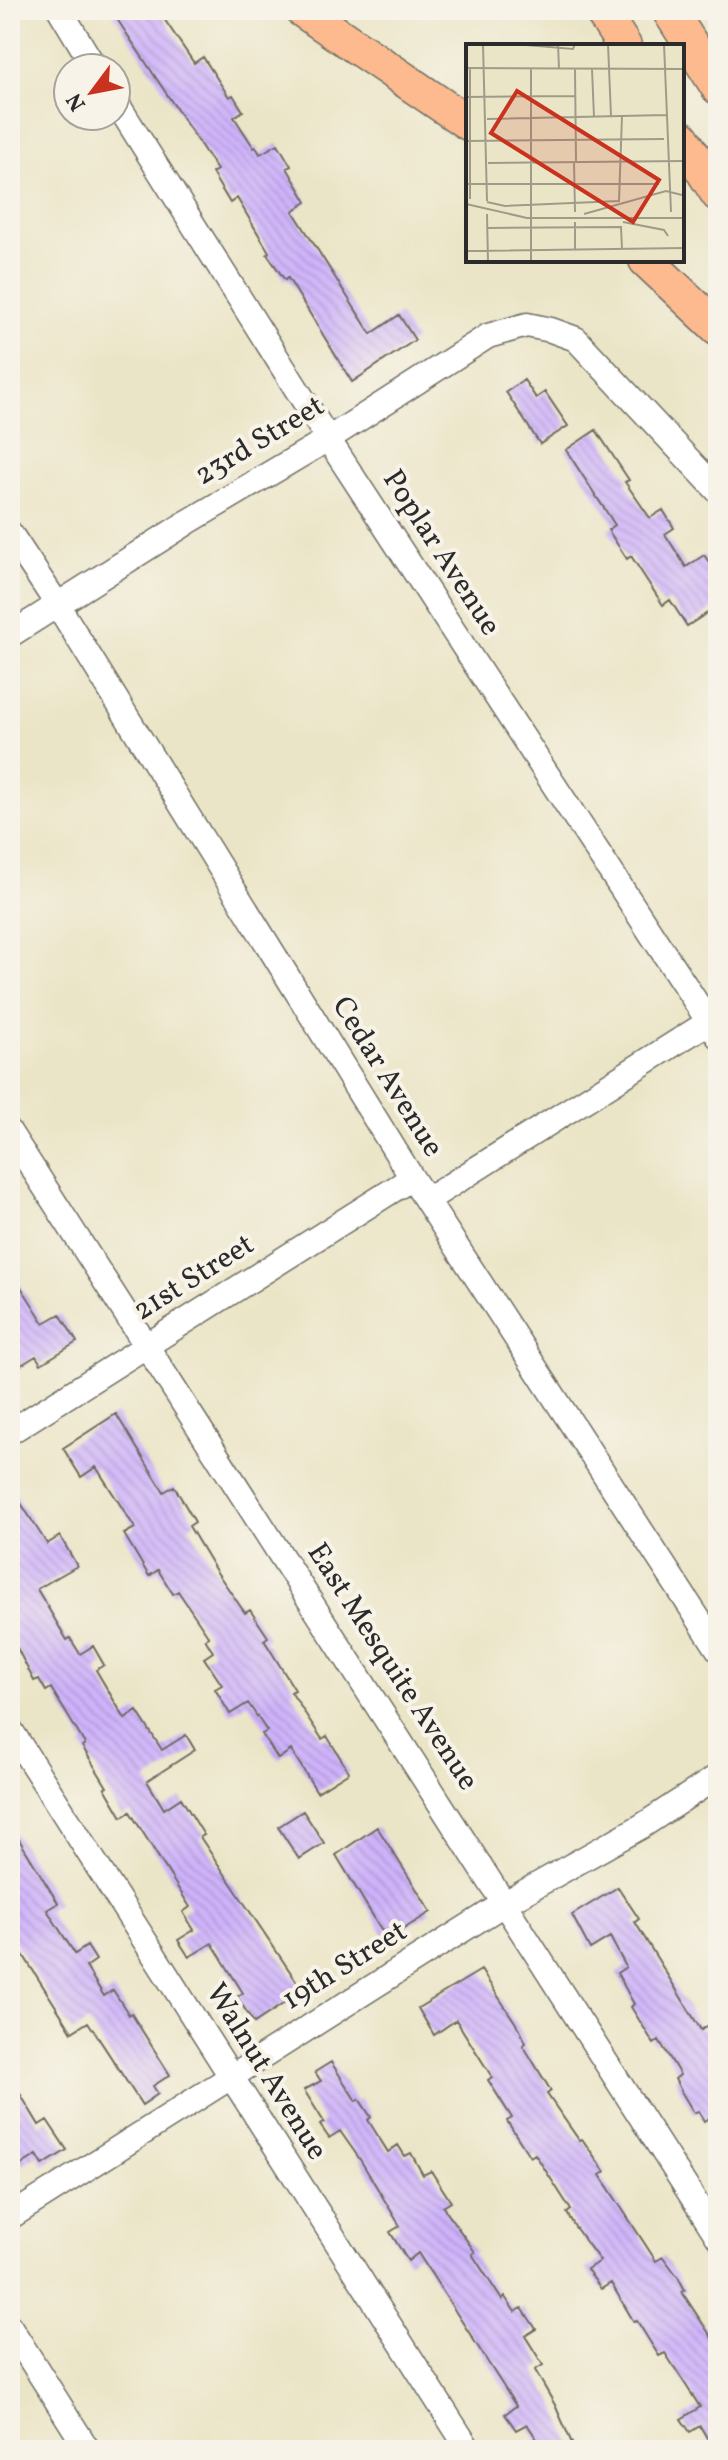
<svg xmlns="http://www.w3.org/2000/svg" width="728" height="2460" font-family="Vollkorn,serif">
<defs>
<pattern id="building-back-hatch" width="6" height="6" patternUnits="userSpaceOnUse" patternTransform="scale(2)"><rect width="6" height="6" fill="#ceb2fa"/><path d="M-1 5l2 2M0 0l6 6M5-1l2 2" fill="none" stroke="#b199d6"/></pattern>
</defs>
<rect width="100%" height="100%" fill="#f7f3e8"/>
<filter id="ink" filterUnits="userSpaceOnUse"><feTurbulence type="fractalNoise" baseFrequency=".0125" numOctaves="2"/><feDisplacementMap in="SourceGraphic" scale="16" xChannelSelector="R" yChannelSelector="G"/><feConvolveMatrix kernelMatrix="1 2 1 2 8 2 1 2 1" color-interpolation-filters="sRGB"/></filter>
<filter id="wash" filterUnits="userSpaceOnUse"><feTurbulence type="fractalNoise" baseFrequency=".006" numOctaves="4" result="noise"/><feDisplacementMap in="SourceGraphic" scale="32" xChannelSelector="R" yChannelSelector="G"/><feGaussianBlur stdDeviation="1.8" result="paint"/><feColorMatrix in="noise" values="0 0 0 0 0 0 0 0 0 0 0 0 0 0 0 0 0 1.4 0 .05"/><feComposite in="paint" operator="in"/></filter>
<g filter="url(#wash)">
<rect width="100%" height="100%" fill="#ebe5c7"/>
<g id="blocks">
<path fill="url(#building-back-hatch)" d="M 111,10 L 158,10 L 194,63 L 203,57 L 229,97 L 233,95 L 243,111 L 234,117 L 254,148 L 256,147 L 260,154 L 278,144 L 291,166 L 287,168 L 307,202 L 293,211 L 371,334 L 399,315 L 415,340 L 352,382 L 288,278 L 285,280 L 267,254 L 269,252 L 237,198 L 230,203 L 212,173 L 217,170 Z
M 524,380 L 536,398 L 545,392 L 568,426 L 540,444 L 506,392 Z
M 596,430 L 629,480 L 625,482 L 650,518 L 663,510 L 674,528 L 665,534 L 686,567 L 704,555 L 718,575 L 718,606 L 687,626 L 670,600 L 663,605 L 631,556 L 627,559 L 608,530 L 615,525 L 566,450 Z
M 10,1270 L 44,1323 L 60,1314 L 77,1342 L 41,1364 L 36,1356 L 18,1367 L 10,1354 Z
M 116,1414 L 164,1492 L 174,1486 L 195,1522 L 189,1526 L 216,1571 L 245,1613 L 250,1610 L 268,1637 L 264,1640 L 295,1690 L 291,1692 L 322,1739 L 327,1736 L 349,1772 L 317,1792 L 291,1750 L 278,1759 L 262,1734 L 267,1731 L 248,1703 L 230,1714 L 215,1689 L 222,1685 L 204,1658 L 213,1652 L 205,1639 L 209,1637 L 178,1591 L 173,1594 L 158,1570 L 149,1576 L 124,1534 L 135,1528 L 96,1467 L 81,1477 L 63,1448 Z
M 10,1486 L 47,1544 L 60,1536 L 77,1566 L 37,1589 L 67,1640 L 70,1638 L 80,1654 L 93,1646 L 104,1665 L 96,1670 L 125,1719 L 137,1711 L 162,1750 L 186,1735 L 195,1750 L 147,1781 L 164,1809 L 181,1798 L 204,1835 L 200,1837 L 303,1991 L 254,2023 L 237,1997 L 243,1993 L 212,1943 L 189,1957 L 178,1940 L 194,1930 L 183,1912 L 190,1907 L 130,1812 L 122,1817 L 105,1788 L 107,1787 L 82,1746 L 85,1744 L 51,1688 L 46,1691 L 39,1679 L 34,1681 L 10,1634 Z
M 303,1811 L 324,1843 L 299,1859 L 278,1827 Z
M 10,1825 L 58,1903 L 47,1910 L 75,1954 L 87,1946 L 96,1960 L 86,1967 L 104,1996 L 113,1990 L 129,2015 L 131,2013 L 170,2075 L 153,2086 L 158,2094 L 142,2105 L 88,2022 L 72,2032 L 10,1934 Z
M 377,1827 L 431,1912 L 387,1939 L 336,1855 Z
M 618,1887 L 639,1919 L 635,1922 L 701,2030 L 718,2019 L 718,2113 L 704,2121 L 698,2111 L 694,2113 L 682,2093 L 675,2079 L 680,2075 L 659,2040 L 654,2044 L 631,2007 L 634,2004 L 617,1973 L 626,1967 L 610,1937 L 590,1949 L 572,1915 Z
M 481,1970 L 520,2030 L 526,2043 L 523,2045 L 551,2091 L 547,2094 L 579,2140 L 582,2139 L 605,2172 L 600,2175 L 656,2261 L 663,2257 L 678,2277 L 685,2290 L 682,2292 L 718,2347 L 718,2450 L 714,2450 L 700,2426 L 690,2432 L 681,2419 L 700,2407 L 665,2353 L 659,2356 L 637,2321 L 634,2322 L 611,2283 L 601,2289 L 587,2269 L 600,2261 L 575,2227 L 567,2213 L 571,2210 L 535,2154 L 530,2157 L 507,2121 L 512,2118 L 488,2080 L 492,2077 L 456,2020 L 434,2035 L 418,2008 Z
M 331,2062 L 356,2101 L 359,2099 L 371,2117 L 368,2120 L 388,2152 L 398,2145 L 405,2156 L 411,2153 L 423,2175 L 431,2171 L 451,2202 L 443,2207 L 475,2252 L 472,2254 L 502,2300 L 505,2297 L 515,2312 L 522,2308 L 536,2329 L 525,2336 L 543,2365 L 535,2370 L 555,2405 L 575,2450 L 544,2450 L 527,2424 L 516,2430 L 505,2414 L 516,2406 L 418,2253 L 408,2261 L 390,2232 L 400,2226 L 361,2161 L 340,2131 L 329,2138 L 320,2125 L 324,2122 L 304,2090 L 321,2081 L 315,2072 Z
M 10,2077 L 39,2125 L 47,2120 L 67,2150 L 43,2165 L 37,2155 L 10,2172 Z"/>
</g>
</g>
<g filter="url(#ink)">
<use href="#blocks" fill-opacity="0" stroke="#6e6c62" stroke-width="2"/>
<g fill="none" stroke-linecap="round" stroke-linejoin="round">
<defs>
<path id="minor" d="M 60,10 L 95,68
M 116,102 L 328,439 L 718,1036
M 10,533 L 57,604 L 412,1178 L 718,1649
M 10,635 L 188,522 L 328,439 L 488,336 L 527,325 L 551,330 L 576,339 L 718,491
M 10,1133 L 718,2237
M 427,1200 L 718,1016
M 10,1432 L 412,1178
M 10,1729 L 469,2450
M 10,2217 L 505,1903 L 642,1826 L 718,1776
M 10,2327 L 88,2450"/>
<path id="highway" d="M 302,10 L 468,123
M 601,10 L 624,46
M 669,10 L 718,87
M 682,138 L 718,194
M 646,260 L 718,328"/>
</defs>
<use href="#minor" stroke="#6e6c62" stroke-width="27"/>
<use href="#highway" stroke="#6e6c62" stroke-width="37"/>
<use href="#minor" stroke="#fff" stroke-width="24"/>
<use href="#highway" stroke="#fcba8e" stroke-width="34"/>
</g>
</g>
<g text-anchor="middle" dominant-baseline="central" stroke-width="8" stroke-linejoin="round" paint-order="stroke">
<g font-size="30" fill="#2b2b2b" stroke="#f7f3e8">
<text transform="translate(260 441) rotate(-31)">23rd Street</text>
<text transform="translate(441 553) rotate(57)">Poplar Avenue</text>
<text transform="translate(387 1077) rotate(58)">Cedar Avenue</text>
<text transform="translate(194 1278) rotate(-32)">21st Street</text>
<text transform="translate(392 1667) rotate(57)">East Mesquite Avenue</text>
<text transform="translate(345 1966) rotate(-32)">19th Street</text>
<text transform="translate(266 2072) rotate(58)">Walnut Avenue</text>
</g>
</g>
<g transform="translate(466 44)">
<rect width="218" height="218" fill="#ebe5c7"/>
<path fill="none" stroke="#9e9b89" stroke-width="2" d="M 17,0 L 21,157M 48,0 L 107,5 L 109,0M 92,0 L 93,25M 142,0 L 145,72M 198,0 L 205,168M 0,24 L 218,25M 4,24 L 4,155M 65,24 L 65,218M 109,25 L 110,117M 126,25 L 128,73M 0,53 L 109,52M 21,75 L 200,71M 0,97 L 198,95M 108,118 L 109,168M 22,119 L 218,117M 0,140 L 193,140M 21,158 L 39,162 L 153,157 L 156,72M 0,160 L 61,174 L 218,174M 21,170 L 22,218M 118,170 L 200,147 L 216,151M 157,178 L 198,186 L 202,192M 21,184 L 155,183 L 156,205M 109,205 L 109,178M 0,207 L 218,204"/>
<path fill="#c8321e" fill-opacity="0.15" stroke="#c8321e" stroke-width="4" d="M 51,47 L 193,136 L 167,178 L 25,89 Z"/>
<rect width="218" height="218" fill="none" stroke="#2b2b2b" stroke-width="4"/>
</g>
<rect width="728" height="2460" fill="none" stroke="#f7f3e8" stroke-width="40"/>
<g transform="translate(92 92) rotate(238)"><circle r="38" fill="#f7f3e8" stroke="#a5a39c" stroke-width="2"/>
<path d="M0-6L14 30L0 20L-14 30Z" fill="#c8321e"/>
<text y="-12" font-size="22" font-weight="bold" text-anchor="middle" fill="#2b2b2b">N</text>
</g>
</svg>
